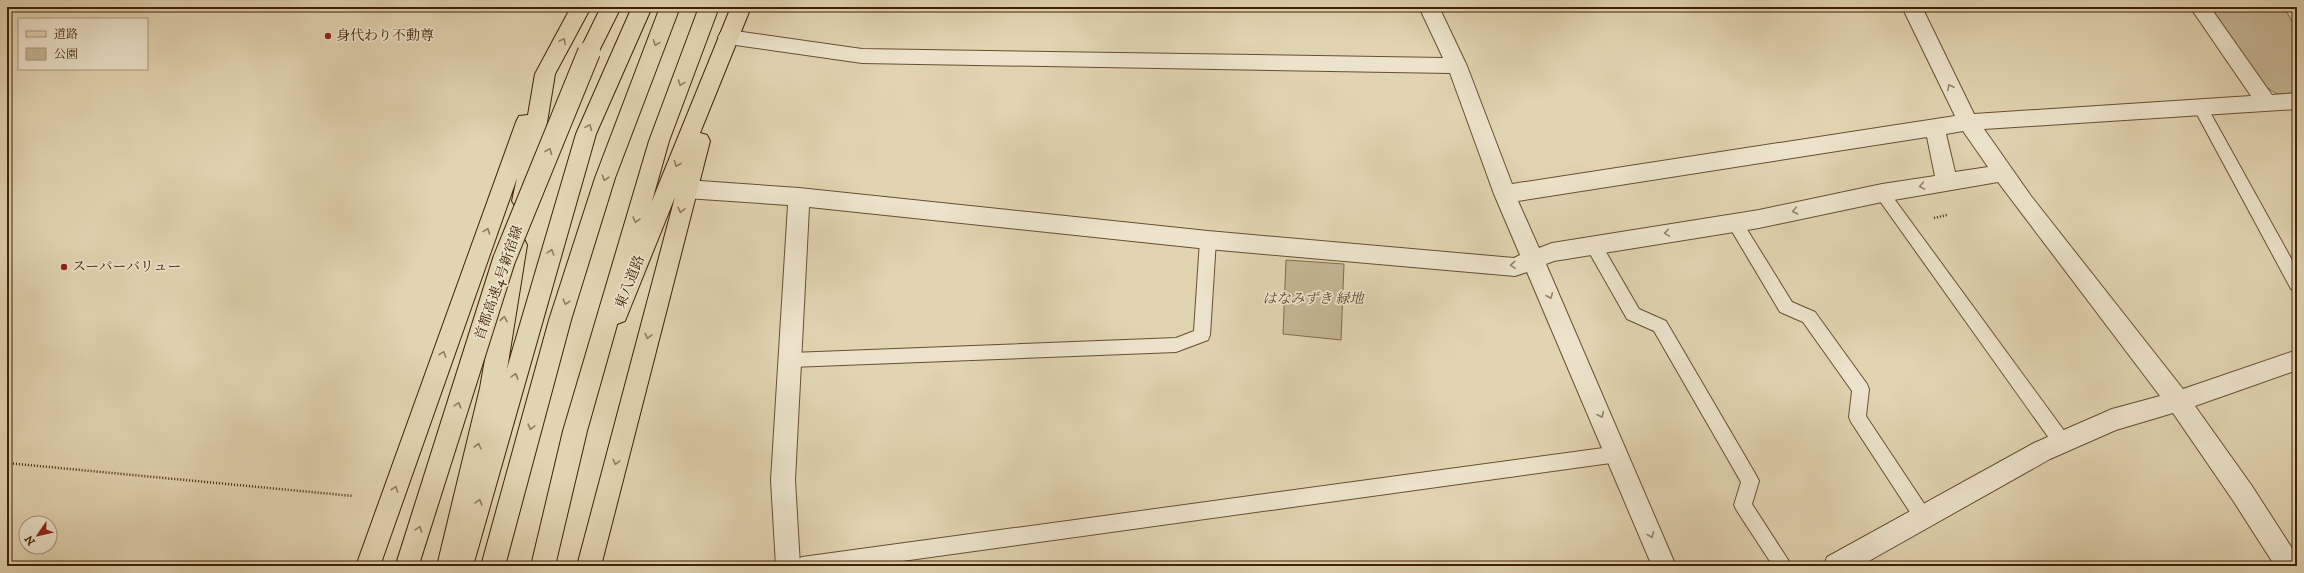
<svg xmlns="http://www.w3.org/2000/svg" width="2304" height="573" font-family="'IM FELL DW Pica','Noto Serif JP',serif">
<rect width="100%" height="100%" fill="#e1d4b1"/>
<filter id="stains"><feTurbulence type="fractalNoise" baseFrequency=".005" numOctaves="4"/><feColorMatrix values="0 0 0 0 .2 0 0 0 0 .09 0 0 0 0 .02 0 0 0 .5 -.17"/></filter>
<radialGradient id="worn" r=".72"><stop offset=".6" stop-color="#630" stop-opacity="0"/><stop offset="1" stop-color="#630" stop-opacity=".3"/></radialGradient>
<path fill="#c5b694" stroke="#826c4c" d="M 2209,7 L 2284,7 L 2297,30 L 2297,93 L 2277,94 L 2263,85 Z
M 1286,260 L 1344,264 L 1341,340 L 1283,334 Z"/>
<g fill="none" stroke-linecap="round" stroke-linejoin="round">
<defs>
<path id="lane" d="M 2200,101 L 2205,103 L 2297,269 L 2297,291 L 2291,289 L 2193,107 L 2195,103 Z
M 1882,187 L 1887,189 L 2068,436 L 2071,442 L 2068,448 L 2062,450 L 2056,448 L 1877,197 L 1874,193 L 1877,189 Z
M 1735,217 L 1740,218 L 1792,302 L 1815,312 L 1867,384 L 1869,389 L 1866,416 L 1929,511 L 1932,517 L 1929,523 L 1923,525 L 1917,523 L 1851,422 L 1849,417 L 1852,391 L 1803,322 L 1780,312 L 1727,223 L 1730,218 Z
M 1208,233 L 1214,235 L 1216,240 L 1210,335 L 1208,340 L 1176,352 L 791,367 L 785,365 L 783,360 L 785,355 L 791,353 L 1176,338 L 1194,331 L 1200,240 L 1202,235 Z
M 1593,238 L 1599,240 L 1639,309 L 1666,321 L 1756,475 L 1759,481 L 1752,504 L 1792,566 L 1773,566 L 1737,511 L 1734,505 L 1741,482 L 1654,331 L 1627,319 L 1585,245 L 1587,240 Z
M 1618,446 L 1624,448 L 1627,454 L 1624,460 L 1618,462 L 866,566 L 793,566 L 796,560 L 802,557 Z"/>
<path id="street" d="M 1419,7 L 1439,7 L 1467,66 L 1512,184 L 1955,116 L 1902,7 L 1922,7 L 1974,114 L 2251,96 L 2190,7 L 2210,7 L 2272,95 L 2297,93 L 2297,109 L 1984,129 L 2031,196 L 2183,389 L 2297,350 L 2297,370 L 2195,406 L 2252,486 L 2297,556 L 2297,566 L 2275,566 L 2234,502 L 2173,413 L 2116,430 L 2050,459 L 1860,566 L 1824,566 L 1827,557 L 2034,443 L 2112,409 L 2160,396 L 1998,182 L 1882,202 L 1759,228 L 1554,261 L 1546,264 L 1676,566 L 1652,566 L 1527,272 L 1515,276 L 1208,249 L 809,207 L 795,480 L 800,566 L 776,566 L 771,480 L 788,205 L 686,198 L 679,195 L 676,189 L 679,183 L 686,180 L 799,188 L 1208,231 L 1514,258 L 1520,255 L 1494,194 L 1450,73 L 862,63 L 728,44 L 721,42 L 718,37 L 721,32 L 728,30 L 862,49 L 1443,58 ZM 1963,131 L 1988,167 L 1955,172 L 1946,134 ZM 1927,137 L 1935,176 L 1882,184 L 1759,210 L 1552,243 L 1539,248 L 1518,201 Z"/>
<path id="primary" d="M 571,7 L 591,7 L 555,74 L 534,201 L 530,207 L 523,210 L 516,207 L 512,201 L 517,178 L 380,566 L 356,566 L 516,122 L 519,116 L 528,115 L 535,74 Z
M 731,7 L 751,7 L 700,133 L 707,135 L 710,141 L 601,566 L 577,566 L 675,197 L 625,321 L 617,324 L 609,321 L 606,314 Z
M 516,236 L 524,239 L 527,245 L 504,388 L 461,566 L 437,566 L 480,388 L 505,245 L 508,239 Z"/>
<path id="highway" d="M 601,7 L 621,7 L 596,57 L 589,59 L 582,57 L 579,52 Z
M 632,7 L 652,7 L 596,134 L 473,566 L 449,566 L 576,134 Z
M 660,7 L 680,7 L 615,178 L 571,320 L 505,566 L 481,566 L 549,320 L 595,178 Z
M 699,7 L 719,7 L 669,141 L 587,431 L 555,566 L 531,566 L 563,431 L 649,141 Z"/>
</defs>
<use href="#lane" stroke="#684e30" stroke-width="2"/>
<use href="#street" stroke="#684e30" stroke-width="2"/>
<use href="#primary" stroke="#3f2205" stroke-width="2"/>
<use href="#highway" stroke="#3f2205" stroke-width="2"/>
<path stroke="#3f2205" stroke-width="2.5" stroke-dasharray="1 2" stroke-linecap="butt" d="M 1934,218 L 1947,215
M 7,463 L 353,496"/>
<use href="#lane" fill="#ece3cc" fill-rule="evenodd"/>
<use href="#street" fill="#ece3cc" fill-rule="evenodd"/>
<use href="#primary" fill="#e1d4b1" fill-rule="evenodd"/>
<use href="#highway" fill="#e1d4b1" fill-rule="evenodd"/>
<defs>
<path id="highway-bridge" d="M 407,566 L 504,260 L 589,52"/>
</defs>
<use href="#highway-bridge" stroke="#3f2205" stroke-width="24" stroke-linecap="butt"/>
<use href="#highway-bridge" stroke="#e1d4b1" stroke-width="22"/>
</g>
<defs><path id="oneway-chevron" d="M-2-3.5L2.5 0L-2 3.5" fill="none" stroke-width="1.6" stroke-linecap="round" stroke-linejoin="round"/></defs>
<g stroke="#907b5b">
<use href="#oneway-chevron" transform="translate(563 41) rotate(-62)"/>
<use href="#oneway-chevron" transform="translate(656 43) rotate(111)"/>
<use href="#oneway-chevron" transform="translate(681 83) rotate(110)"/>
<use href="#oneway-chevron" transform="translate(589 127) rotate(-66)"/>
<use href="#oneway-chevron" transform="translate(549 151) rotate(-68)"/>
<use href="#oneway-chevron" transform="translate(677 164) rotate(112)"/>
<use href="#oneway-chevron" transform="translate(605 178) rotate(109)"/>
<use href="#oneway-chevron" transform="translate(681 210) rotate(104)"/>
<use href="#oneway-chevron" transform="translate(636 220) rotate(106)"/>
<use href="#oneway-chevron" transform="translate(487 231) rotate(-70)"/>
<use href="#oneway-chevron" transform="translate(551 252) rotate(-73)"/>
<use href="#oneway-chevron" transform="translate(566 302) rotate(107)"/>
<use href="#oneway-chevron" transform="translate(504 319) rotate(-80)"/>
<use href="#oneway-chevron" transform="translate(648 336) rotate(104)"/>
<use href="#oneway-chevron" transform="translate(443 354) rotate(-70)"/>
<use href="#oneway-chevron" transform="translate(515 376) rotate(-74)"/>
<use href="#oneway-chevron" transform="translate(458 405) rotate(-72)"/>
<use href="#oneway-chevron" transform="translate(531 427) rotate(105)"/>
<use href="#oneway-chevron" transform="translate(478 446) rotate(-76)"/>
<use href="#oneway-chevron" transform="translate(616 462) rotate(104)"/>
<use href="#oneway-chevron" transform="translate(395 489) rotate(-71)"/>
<use href="#oneway-chevron" transform="translate(479 502) rotate(-74)"/>
<use href="#oneway-chevron" transform="translate(419 529) rotate(-73)"/>
</g>
<g stroke="#968268">
<use href="#oneway-chevron" transform="translate(1950 87) rotate(-117)"/>
<use href="#oneway-chevron" transform="translate(1922 186) rotate(170)"/>
<use href="#oneway-chevron" transform="translate(1795 211) rotate(168)"/>
<use href="#oneway-chevron" transform="translate(1667 233) rotate(171)"/>
<use href="#oneway-chevron" transform="translate(1513 265) rotate(176)"/>
<use href="#oneway-chevron" transform="translate(1550 296) rotate(67)"/>
<use href="#oneway-chevron" transform="translate(1601 415) rotate(67)"/>
<use href="#oneway-chevron" transform="translate(1651 535) rotate(67)"/>
</g>
<g fill="#8f2418" stroke="#ece3cc" stroke-width="1.5">
<circle cx="328" cy="36" r="4"/>
<circle cx="64" cy="267" r="4"/>
</g>
<g text-anchor="middle" dominant-baseline="central" stroke-width="3.5" stroke-linejoin="round" paint-order="stroke">
<g font-size="14" fill="#3f2205" stroke="#ece3cc" text-anchor="start">
<text x="336" y="36">身代わり不動尊</text>
<text x="72" y="267">スーパーバリュー</text>
</g>
<g font-size="14" fill="#3f2205" stroke="#ece3cc">
<text transform="translate(630 282) rotate(-68)">東八道路</text>
<text transform="translate(499 283) rotate(-71)">首都高速4号新宿線</text>
</g>
<g font-size="14" font-style="italic" fill="#604729" stroke="#ece3cc">
<text x="1313" y="299">はなみずき 緑地</text>
</g>
</g>
<rect width="2304" height="573" fill="none" stroke="#e1d4b1" stroke-width="24"/>
<rect x="8" y="8" width="2288" height="557" fill="none" stroke="#3f2205" stroke-width="2"/>
<rect x="12" y="12" width="2280" height="549" fill="none" stroke="#3f2205"/>
<rect x="18" y="18" width="130" height="52" fill="#ece3cc" stroke="#a7967c"/>
<rect x="26" y="31" width="20" height="6" fill="#e1d4b1" stroke="#a7967c"/>
<text x="54" y="38" font-size="12" fill="#3f2205">道路</text>
<rect x="26" y="48" width="20" height="12" fill="#c5b694" stroke="#a7967c"/>
<text x="54" y="58" font-size="12" fill="#3f2205">公園</text>
<g transform="translate(38 535) rotate(236)"><circle r="19" fill="#ece3cc" stroke="#a7967c"/>
<path d="M0-3L7 15L0 10L-7 15Z" fill="#8f2418"/>
<text y="-6" font-size="11" font-weight="bold" text-anchor="middle" fill="#3f2205">N</text>
</g>
<rect width="100%" height="100%" filter="url(#stains)"/>
<rect width="100%" height="100%" fill="url(#worn)"/>
</svg>
